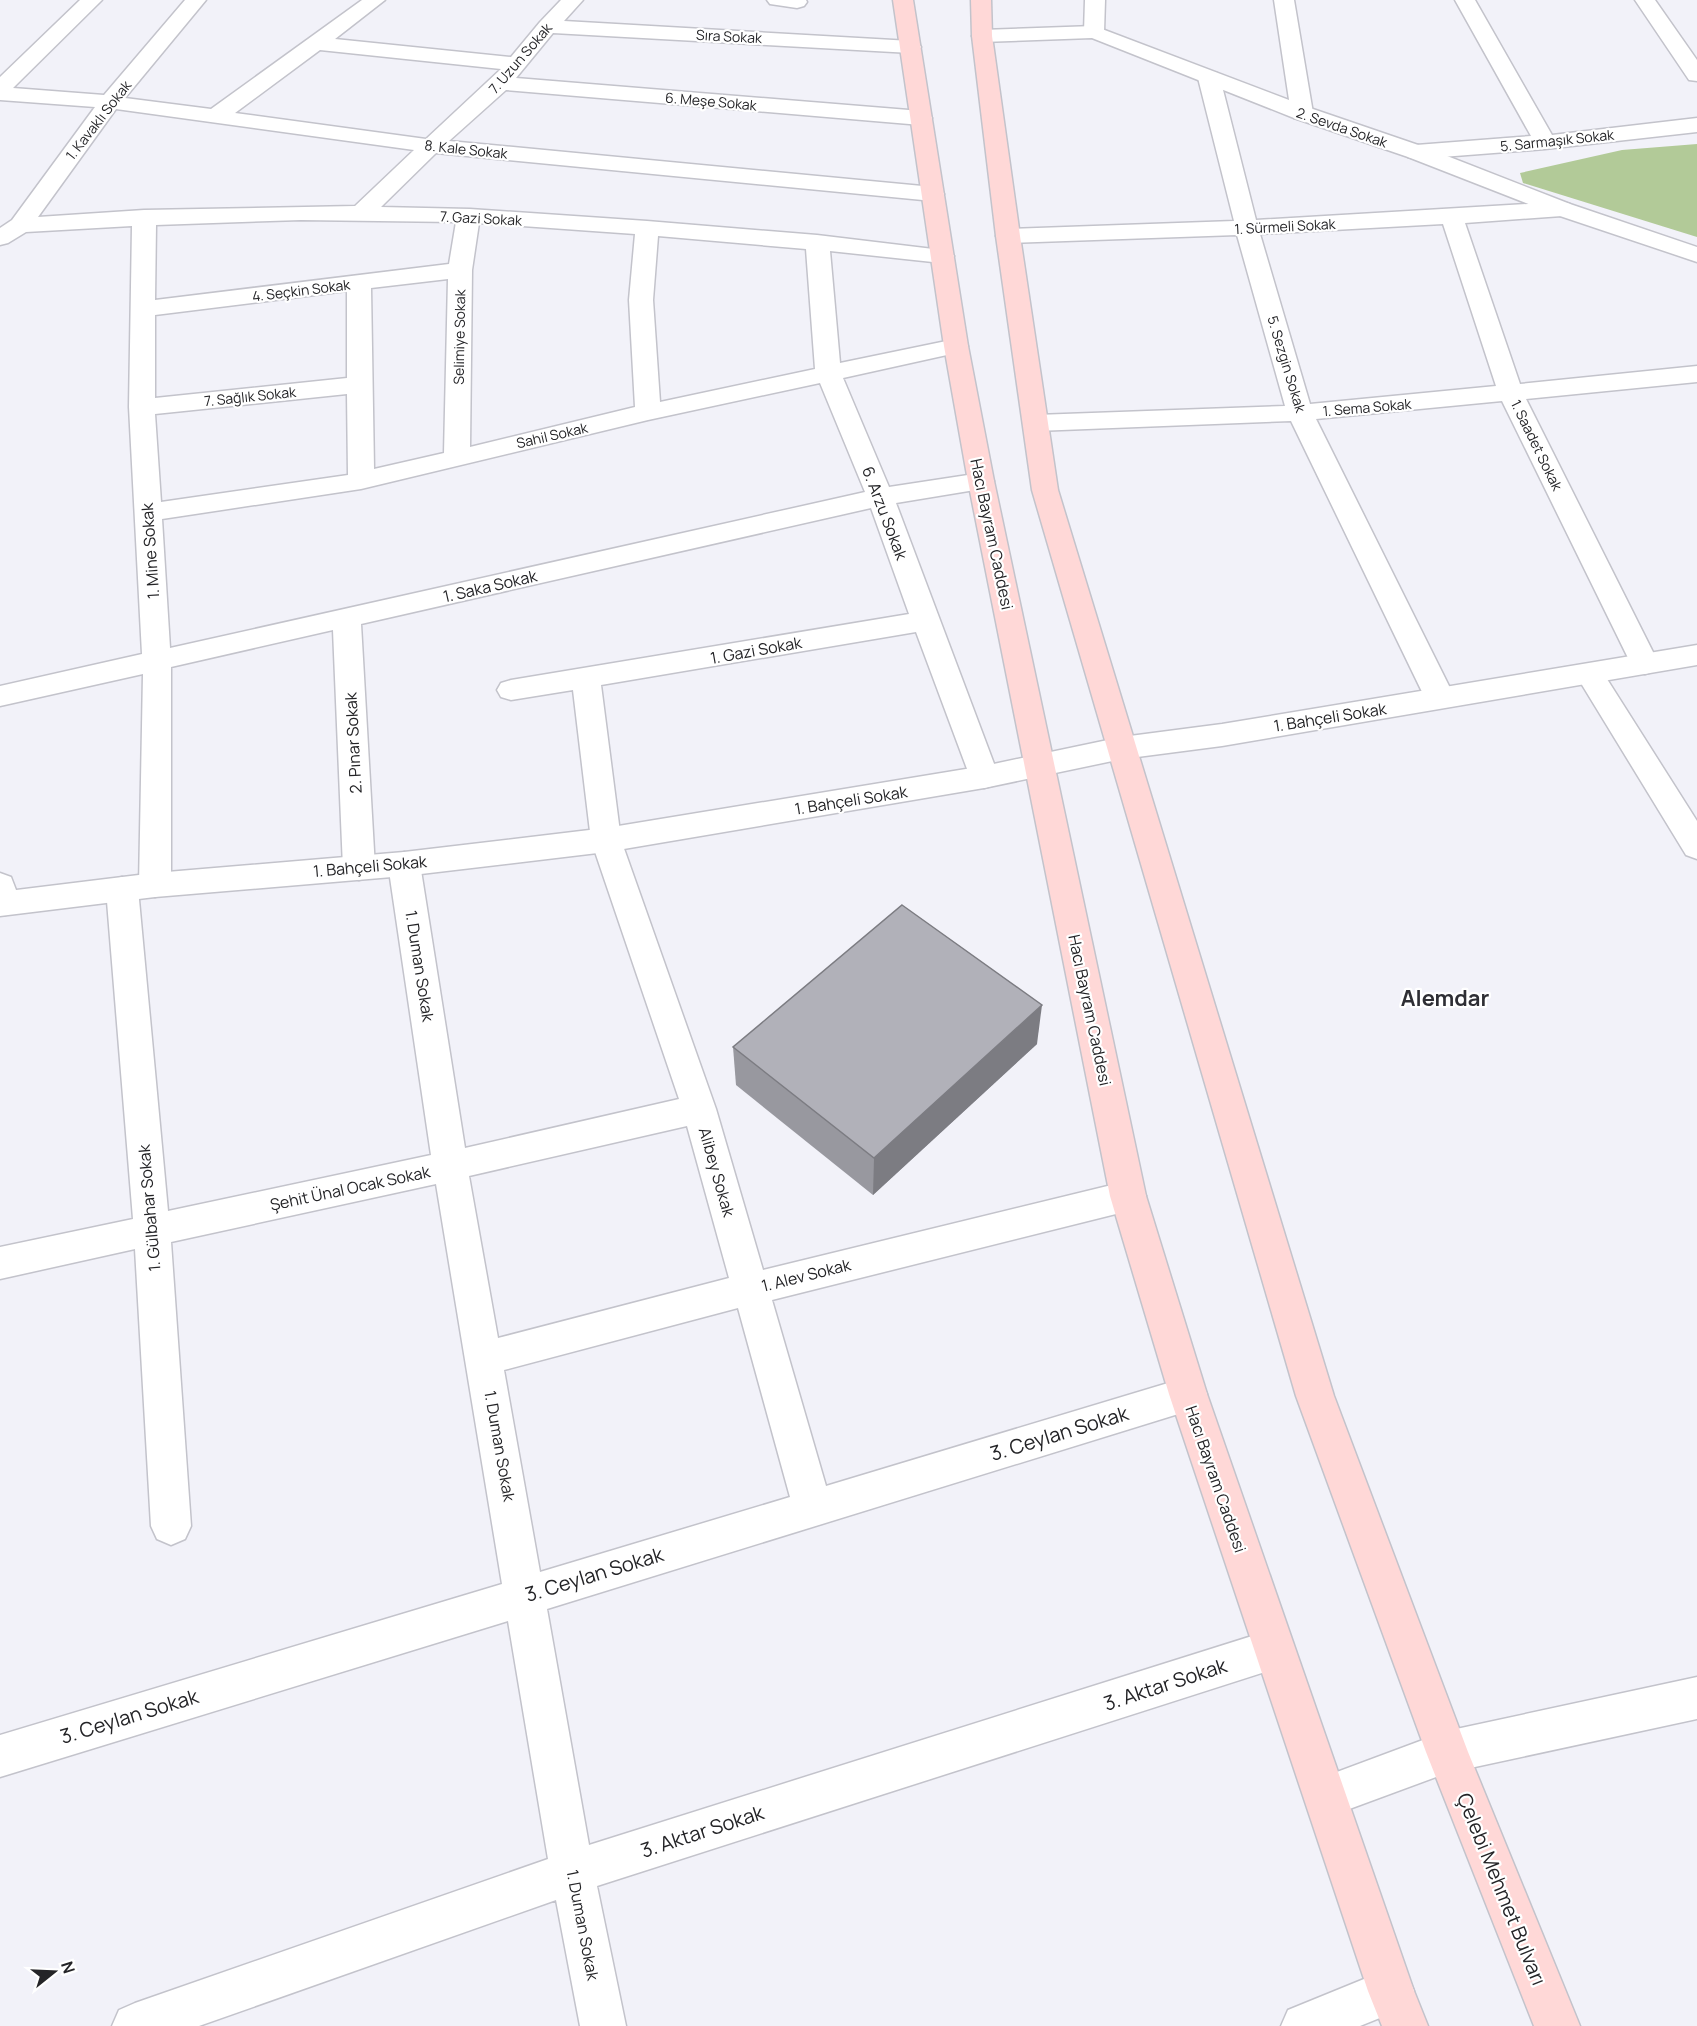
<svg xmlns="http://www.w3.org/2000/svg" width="1697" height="2026" font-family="Manrope,sans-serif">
<rect width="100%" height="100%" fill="#f2f2f9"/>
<path fill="#b2ca98" d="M 1697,144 L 1697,237 L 1523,183 L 1520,173 L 1622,150 Z"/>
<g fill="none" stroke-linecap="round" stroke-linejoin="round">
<defs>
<path id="minor" d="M 80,0 L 102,0 L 13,88 L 104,95 L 185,0 L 206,0 L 125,98 L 211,109 L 362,0 L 385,0 L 335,39 L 511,57 L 540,22 L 561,0 L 583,0 L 564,21 L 911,41 L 918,43 L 921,47 L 918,51 L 911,53 L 553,33 L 516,78 L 921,111 L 929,113 L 932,118 L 929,123 L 921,125 L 506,90 L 449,141 L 933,187 L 941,189 L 944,194 L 941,199 L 933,201 L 436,153 L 381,207 L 470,209 L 647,221 L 817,235 L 950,251 L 954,256 L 950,261 L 942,263 L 830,251 L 840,363 L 956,339 L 965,341 L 968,346 L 965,351 L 843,378 L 889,487 L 981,473 L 990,475 L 994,481 L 990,487 L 981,489 L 896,503 L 999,777 L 995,785 L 984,788 L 973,785 L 916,632 L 601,685 L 621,840 L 716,1109 L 763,1270 L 1128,1181 L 1140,1185 L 1146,1196 L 1140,1207 L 1128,1211 L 772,1300 L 826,1486 L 1188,1377 L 1201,1382 L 1207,1394 L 1201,1406 L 1188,1411 L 547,1609 L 589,1845 L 1274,1629 L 1288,1635 L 1294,1649 L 1288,1663 L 1274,1669 L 597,1886 L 626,2026 L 580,2026 L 556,1900 L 199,2026 L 112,2026 L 119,2010 L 135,2003 L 548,1859 L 508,1621 L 0,1777 L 0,1735 L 502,1584 L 436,1184 L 171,1242 L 191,1526 L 185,1539 L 171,1545 L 157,1539 L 151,1526 L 135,1249 L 0,1279 L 0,1247 L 133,1219 L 106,889 L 111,881 L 122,877 L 133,881 L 138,889 L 168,1211 L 431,1155 L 388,864 L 393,856 L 404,852 L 415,856 L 420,864 L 465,1148 L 679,1099 L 591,840 L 573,690 L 511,700 L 501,697 L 497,690 L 501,683 L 511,680 L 909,614 L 871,508 L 361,624 L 375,868 L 370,876 L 359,880 L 348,876 L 343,868 L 333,630 L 171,667 L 171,885 L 166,893 L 155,897 L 144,893 L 139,885 L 143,674 L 0,706 L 0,686 L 142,654 L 129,407 L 132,226 L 26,232 L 8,243 L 0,245 L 0,228 L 12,220 L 95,107 L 0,100 L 0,77 ZM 320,50 L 501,69 L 426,139 L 235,113 ZM 116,109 L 414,150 L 355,206 L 144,210 L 38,217 ZM 301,220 L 456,222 L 449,264 L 155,300 L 156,225 ZM 479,223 L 635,234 L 629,300 L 635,407 L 470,447 L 472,270 ZM 658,236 L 806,249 L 815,369 L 660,402 L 653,300 ZM 448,279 L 444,453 L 374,469 L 371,288 ZM 347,291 L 347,378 L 155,398 L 155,315 ZM 820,383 L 865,492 L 170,648 L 162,519 L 361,489 L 648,420 ZM 347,394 L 348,475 L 161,502 L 155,414 ZM 687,1126 L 729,1278 L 498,1338 L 469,1176 ZM 738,1308 L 790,1497 L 540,1572 L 504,1370 Z
M 767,0 L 806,0 L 807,2 L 804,6 L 797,8 L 770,4 Z
M 1085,0 L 1105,0 L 1104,32 L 1101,36 L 1094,38 L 1087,36 L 1084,32 Z
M 1274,0 L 1294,0 L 1313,113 L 1310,118 L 1302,120 L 1294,118 L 1291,113 Z
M 1455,0 L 1475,0 L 1552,135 L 1697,118 L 1697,132 L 1545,149 L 1416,159 L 1408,157 L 1405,152 L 1408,147 L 1416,145 L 1531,136 Z
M 1635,0 L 1655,0 L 1697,60 L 1697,81 L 1689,80 Z
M 1209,72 L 1217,73 L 1220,78 L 1256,220 L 1562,202 L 1570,204 L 1574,209 L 1570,214 L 1562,216 L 1465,223 L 1520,384 L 1697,366 L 1697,382 L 1526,399 L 1659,664 L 1655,671 L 1645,674 L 1635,671 L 1631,664 L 1502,401 L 1316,419 L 1455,698 L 1450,705 L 1440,708 L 1430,705 L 1425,698 L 1291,421 L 1036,431 L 1027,429 L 1023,423 L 1027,417 L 1036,415 L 1285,406 L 1237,235 L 1008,243 L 1000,241 L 996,236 L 1000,231 L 1008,229 L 1234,221 L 1198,78 L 1201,73 ZM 1443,224 L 1496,386 L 1310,404 L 1260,234 Z
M 1590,665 L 1600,668 L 1697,821 L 1697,859 L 1686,855 L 1576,675 L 1580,668 Z
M 0,873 L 11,877 L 21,903 L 16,912 L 5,915 L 0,914 Z
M 1697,1677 L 1697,1719 L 1447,1773 L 1325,1818 L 1310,1812 L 1304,1797 L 1310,1782 L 1447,1731 Z
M 1391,1968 L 1407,1975 L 1414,1991 L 1407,2007 L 1360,2026 L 1281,2026 L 1288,2010 Z"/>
<path id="tertiary" d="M 1094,26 L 1310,108 L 1424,147 L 1570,204 L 1697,247 L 1697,262 L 1554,214 L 1408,157 L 1294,118 L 1092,38 L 982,42 L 975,40 L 972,36 L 975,32 L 982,30 Z
M 1697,645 L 1697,665 L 1222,746 L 1122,759 L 984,788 L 606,852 L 404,876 L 155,897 L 0,916 L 0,892 L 155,873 L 404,852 L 606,828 L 984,766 L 1122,737 L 1222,724 Z"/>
<path id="secondary" d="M 893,0 L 913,0 L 968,346 L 994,481 L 1146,1196 L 1207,1394 L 1414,1991 L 1428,2026 L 1382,2026 L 1368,1991 L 1169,1394 L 1110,1196 L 968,481 L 944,346 Z
M 971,0 L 991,0 L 992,36 L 1020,236 L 1058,490 L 1334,1396 L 1468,1752 L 1580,2026 L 1534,2026 L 1426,1752 L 1296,1396 L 1032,490 L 996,236 L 972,36 Z"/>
</defs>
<use href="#minor" stroke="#c3c3cb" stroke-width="3"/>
<use href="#tertiary" stroke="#c3c3cb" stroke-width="3"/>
<use href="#secondary" stroke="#c3c3cb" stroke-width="3"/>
<use href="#minor" fill="#fff" fill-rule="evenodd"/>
<use href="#tertiary" fill="#fff" fill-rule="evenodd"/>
<use href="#secondary" fill="#ffd8d7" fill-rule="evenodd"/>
</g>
<path fill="#98989f" d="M 1037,1044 L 873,1195 L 736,1085 L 733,1047 Z"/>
<path fill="#7c7c82" d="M 1042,1005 L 1037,1044 L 873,1195 L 874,1158 Z"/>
<path fill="#b1b1b9" stroke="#7c7c82" stroke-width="1.5" d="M 902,905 L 1042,1005 L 874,1158 L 733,1047 Z"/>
<g text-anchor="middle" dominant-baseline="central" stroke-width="4.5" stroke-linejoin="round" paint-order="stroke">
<g font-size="14" fill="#242427" stroke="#fff">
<text transform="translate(729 36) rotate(3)">Sıra Sokak</text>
<text transform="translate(520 58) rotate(-49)">7. Uzun Sokak</text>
<text transform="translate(711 101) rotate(5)">6. Meşe Sokak</text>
<text transform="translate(98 120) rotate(-52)">1. Kavaklı Sokak</text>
<text transform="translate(1342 127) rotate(19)">2. Sevda Sokak</text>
<text transform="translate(1557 140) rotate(-6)">5. Sarmaşık Sokak</text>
<text transform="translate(466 149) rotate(6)">8. Kale Sokak</text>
<text transform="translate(481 218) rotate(3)">7. Gazi Sokak</text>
<text transform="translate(1285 226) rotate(-3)">1. Sürmeli Sokak</text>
<text transform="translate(301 290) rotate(-7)">4. Seçkin Sokak</text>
<text transform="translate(459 337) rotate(-89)">Selimiye Sokak</text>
<text transform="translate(1287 364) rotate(73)">5. Sezgin Sokak</text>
<text transform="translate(250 396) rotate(-6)">7. Sağlık Sokak</text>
<text transform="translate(1367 407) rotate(-5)">1. Sema Sokak</text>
<text transform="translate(552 435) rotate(-13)">Sahil Sokak</text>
<text transform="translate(1537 445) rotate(64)">1. Saadet Sokak</text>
</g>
<g font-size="16" fill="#242427" stroke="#fff">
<text transform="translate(885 513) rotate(69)">6. Arzu Sokak</text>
<text transform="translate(992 534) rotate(78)">Hacı Bayram Caddesi</text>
<text transform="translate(150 551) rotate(-94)">1. Mine Sokak</text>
<text transform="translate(490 586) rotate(-13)">1. Saka Sokak</text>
<text transform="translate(756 650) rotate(-10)">1. Gazi Sokak</text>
<text transform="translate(1330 717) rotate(-9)">1. Bahçeli Sokak</text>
<text transform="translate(353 743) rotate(-93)">2. Pınar Sokak</text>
<text transform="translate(851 800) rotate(-9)">1. Bahçeli Sokak</text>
<text transform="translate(370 866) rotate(-5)">1. Bahçeli Sokak</text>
<text transform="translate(420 966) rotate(81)">1. Duman Sokak</text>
<text transform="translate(1090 1010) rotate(78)">Hacı Bayram Caddesi</text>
<text transform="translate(717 1172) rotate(74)">Alibey Sokak</text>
<text transform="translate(350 1188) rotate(-12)">Şehit Ünal Ocak Sokak</text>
<text transform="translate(149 1208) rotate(-95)">1. Gülbahar Sokak</text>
<text transform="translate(806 1275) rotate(-14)">1. Alev Sokak</text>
<text transform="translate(500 1446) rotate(80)">1. Duman Sokak</text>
<text transform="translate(1216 1479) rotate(71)">Hacı Bayram Caddesi</text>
<text transform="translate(583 1925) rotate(79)">1. Duman Sokak</text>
</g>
<g font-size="20" fill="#242427" stroke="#fff">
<text transform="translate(1059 1433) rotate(-17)">3. Ceylan Sokak</text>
<text transform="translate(594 1574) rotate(-17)">3. Ceylan Sokak</text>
<text transform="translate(1165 1684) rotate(-18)">3. Aktar Sokak</text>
<text transform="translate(129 1716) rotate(-17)">3. Ceylan Sokak</text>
<text transform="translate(702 1831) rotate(-18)">3. Aktar Sokak</text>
<text transform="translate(1502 1889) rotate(68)">Çelebi Mehmet Bulvarı</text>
</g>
<g font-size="22" font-weight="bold" fill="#2e2e34" stroke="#fff">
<text x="1445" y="998">Alemdar</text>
</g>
</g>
<g transform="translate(54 1972) rotate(72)" stroke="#ffffff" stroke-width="4.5" paint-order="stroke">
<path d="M0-4.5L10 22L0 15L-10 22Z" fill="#242427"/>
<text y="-9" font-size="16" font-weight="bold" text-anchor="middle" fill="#242427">N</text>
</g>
</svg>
